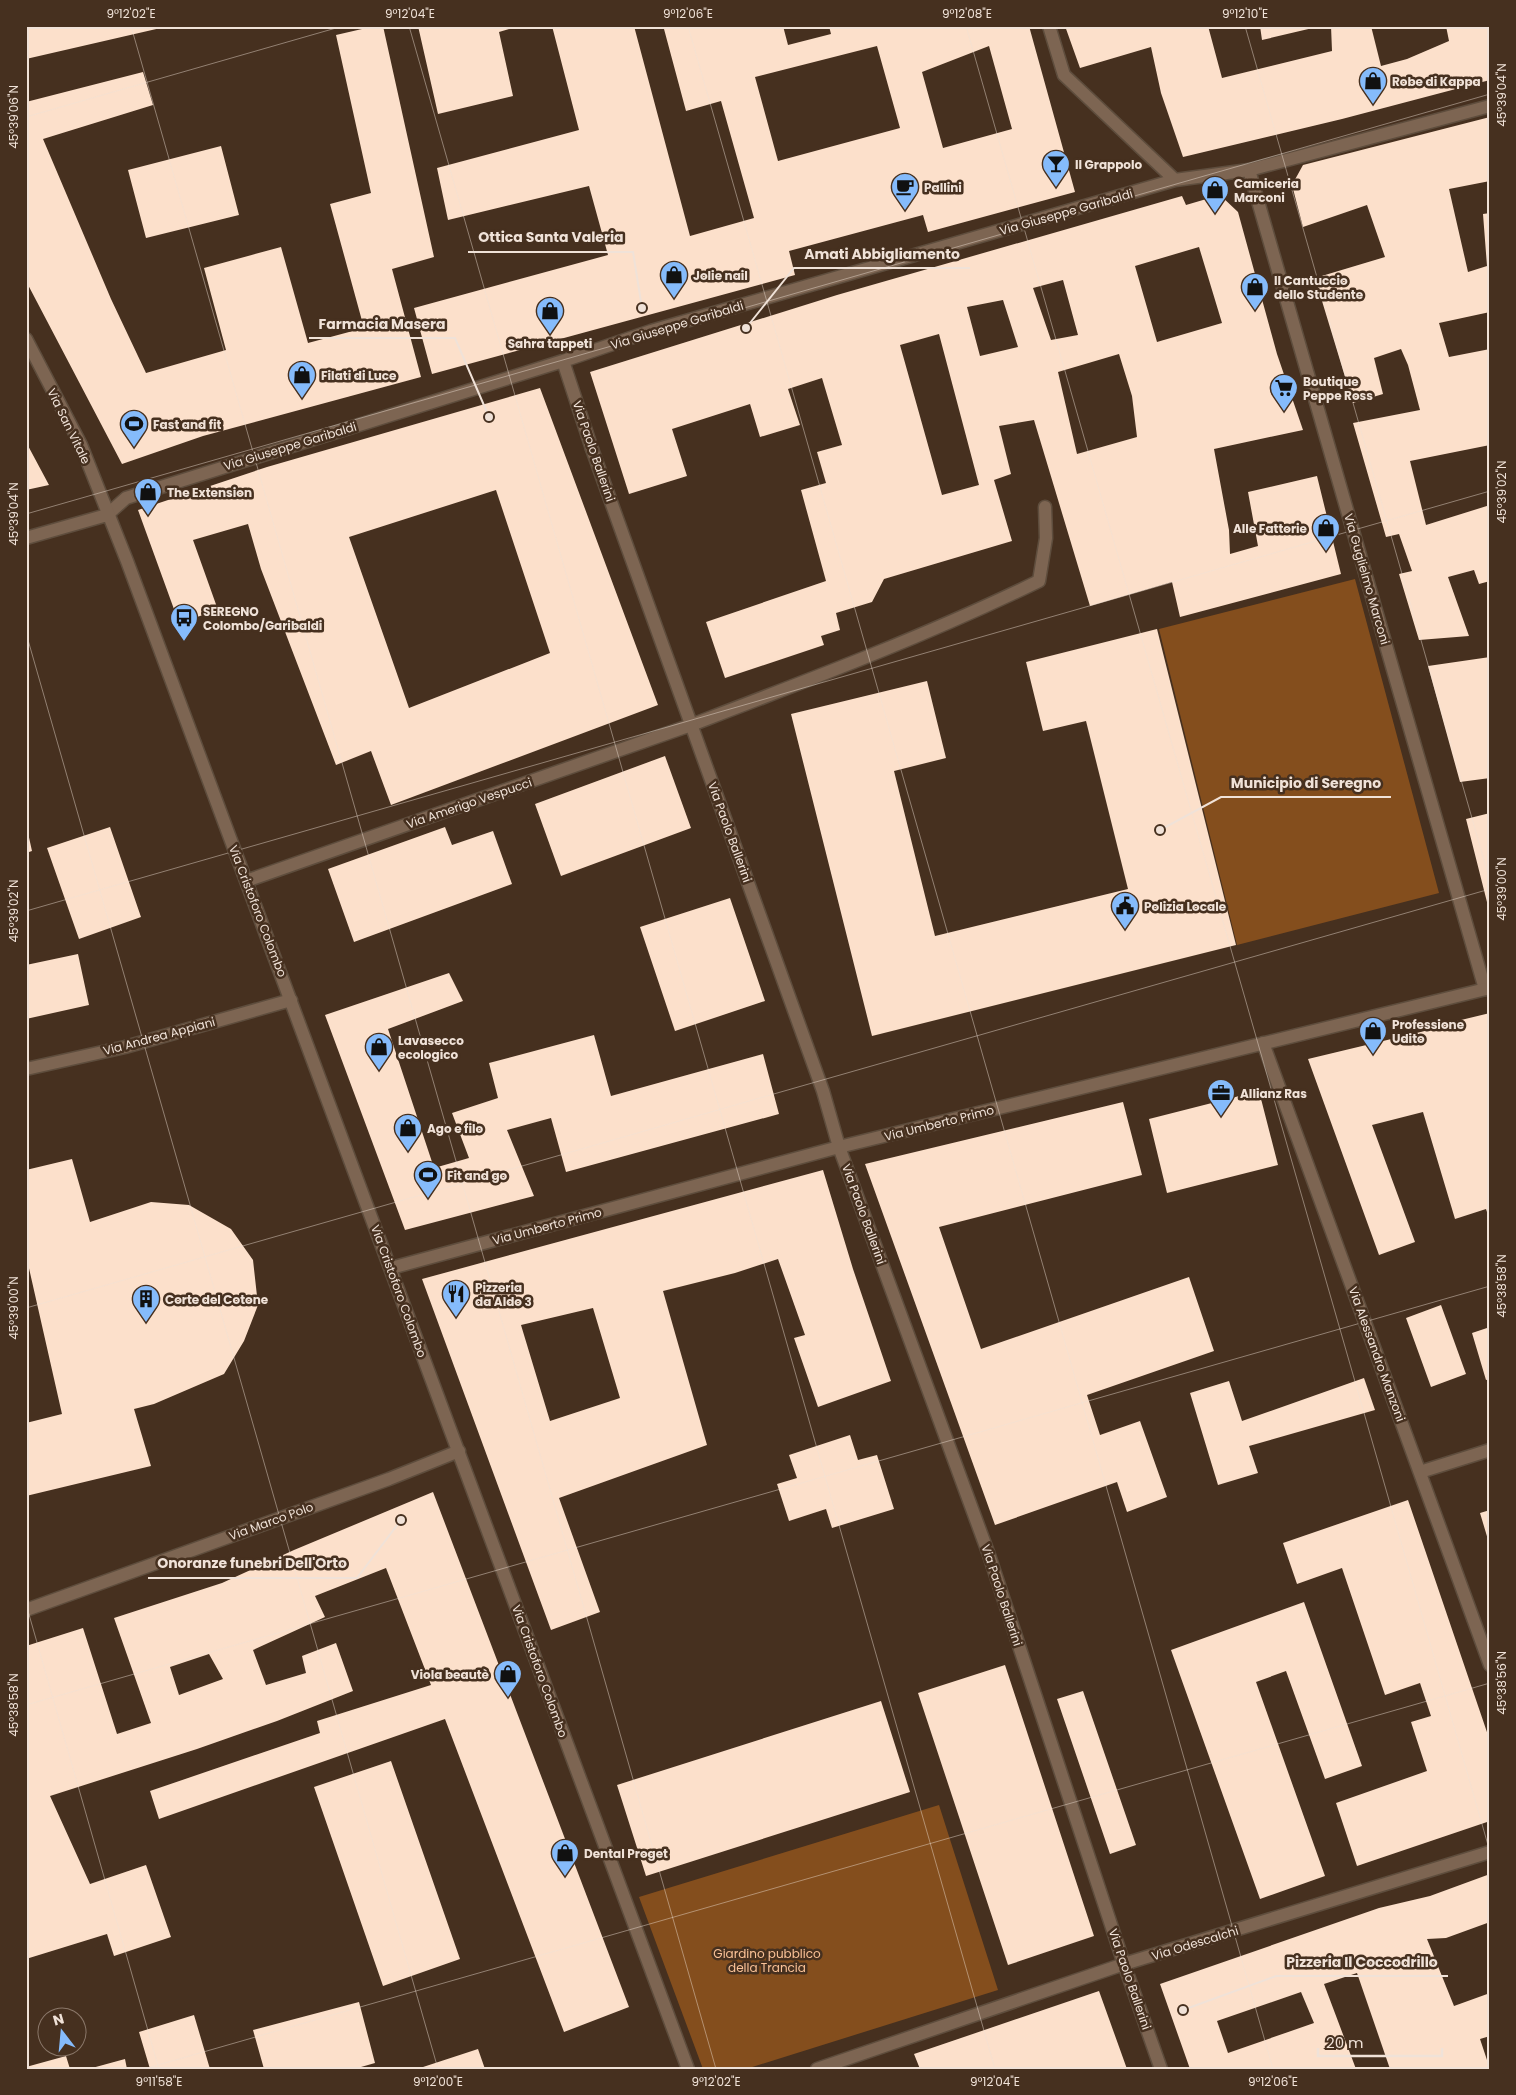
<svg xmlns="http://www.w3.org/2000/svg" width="1516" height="2095" font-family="Poppins,sans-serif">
<rect width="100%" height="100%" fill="#46301f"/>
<path fill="#844e1d" d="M 1355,579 L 1439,893 L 1237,945 L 1159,629 Z
M 939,1805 L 998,1990 L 746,2069 L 703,2069 L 639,1897 Z"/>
<path fill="#fce0cb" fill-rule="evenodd" d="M 26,26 L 165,26 L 165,27 L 26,59 Z
M 375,26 L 383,26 L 434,257 L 392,269 L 421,377 L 203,436 L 122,464 L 26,281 L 26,102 L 143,72 L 153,105 L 43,139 L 111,299 L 146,373 L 226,350 L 204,268 L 281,247 L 308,343 L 364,328 L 330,204 L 371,193 L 336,35 Z
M 418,26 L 520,26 L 499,32 L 513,96 L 438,114 Z
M 552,26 L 634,26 L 690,236 L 754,218 L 721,101 L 686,111 L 664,29 L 674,26 L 783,26 L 788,45 L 831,34 L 829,26 L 1029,26 L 1075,192 L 928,232 L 923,215 L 789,251 L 795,275 L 432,374 L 414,308 L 608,255 L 589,186 L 448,220 L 437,168 L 579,130 ZM 877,46 L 900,128 L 778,161 L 755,77 ZM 989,46 L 1012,129 L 943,148 L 922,72 Z
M 1065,26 L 1208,26 L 1222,78 L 1332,51 L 1331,26 L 1371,26 L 1381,66 L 1407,59 L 1449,41 L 1446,26 L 1490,26 L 1490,80 L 1342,119 L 1183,157 L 1161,93 L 1151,47 L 1080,68 Z
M 1260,26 L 1317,26 L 1317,27 L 1262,40 Z
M 1490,117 L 1490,181 L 1449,189 L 1468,272 L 1487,266 L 1483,214 L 1490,213 L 1490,312 L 1439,323 L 1449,357 L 1490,349 L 1490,445 L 1410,461 L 1426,525 L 1490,505 L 1490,581 L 1479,584 L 1474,570 L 1448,577 L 1469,636 L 1419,640 L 1399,574 L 1412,571 L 1399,534 L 1386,537 L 1353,423 L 1420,410 L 1408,365 L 1401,349 L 1374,358 L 1383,394 L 1353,403 L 1315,278 L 1385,257 L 1367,205 L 1303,227 L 1292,185 L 1303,165 Z
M 221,146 L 239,215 L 146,238 L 128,170 Z
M 1220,195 L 1238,212 L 1277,354 L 1303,430 L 1214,449 L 1229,530 L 1230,554 L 1258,546 L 1248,492 L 1317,476 L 1341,574 L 1180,617 L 1172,582 L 1090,606 L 1034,420 L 999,426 L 1011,474 L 994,480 L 1012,541 L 884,579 L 872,602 L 836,613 L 840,630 L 821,636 L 824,645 L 725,678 L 706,622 L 826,581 L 801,490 L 826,483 L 817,452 L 842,445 L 822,378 L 788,389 L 800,425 L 760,437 L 750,404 L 672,429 L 687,476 L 629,494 L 590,372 L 837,295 L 1182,196 L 1186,205 ZM 1199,247 L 1222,323 L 1157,342 L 1135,266 ZM 1063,280 L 1078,335 L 1051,340 L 1033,288 ZM 1003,300 L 1018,347 L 980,356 L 967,307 ZM 939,334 L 979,485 L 942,495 L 900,345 ZM 1119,354 L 1132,396 L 1137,437 L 1077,454 L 1058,372 Z
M 540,388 L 658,705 L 391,805 L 371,751 L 336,765 L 261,569 L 248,524 L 193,540 L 218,610 L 179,623 L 138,510 L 267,467 ZM 496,490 L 550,653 L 409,708 L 349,537 Z
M 26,442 L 49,485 L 26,490 Z
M 1157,629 L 1236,945 L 872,1036 L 791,714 L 927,681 L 946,758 L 894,771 L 935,936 L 1128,889 L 1086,721 L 1043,731 L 1026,662 Z
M 1490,657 L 1490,778 L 1460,782 L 1428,666 Z
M 665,756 L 691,828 L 561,876 L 535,804 Z
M 1490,813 L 1490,910 L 1489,910 L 1466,819 Z
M 26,824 L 32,851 L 26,853 Z
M 110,827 L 141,917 L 79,939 L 47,848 Z
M 445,827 L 452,845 L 493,831 L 512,884 L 354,942 L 328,869 Z
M 730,898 L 765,1001 L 675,1031 L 640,927 Z
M 78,954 L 89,1005 L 26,1019 L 26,965 Z
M 449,973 L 463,1001 L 388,1029 L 434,1168 L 469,1158 L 452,1113 L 498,1098 L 489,1063 L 594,1035 L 611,1096 L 763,1054 L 779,1114 L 566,1172 L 551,1118 L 507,1130 L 534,1196 L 405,1230 L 325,1015 Z
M 1490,1013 L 1490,1221 L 1486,1209 L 1455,1219 L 1423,1112 L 1372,1125 L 1415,1242 L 1379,1255 L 1308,1059 L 1433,1029 L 1432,1027 Z
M 1259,1091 L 1278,1165 L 1167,1193 L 1149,1119 Z
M 1123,1102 L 1142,1175 L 939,1227 L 981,1349 L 1189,1277 L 1214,1351 L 1087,1395 L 1100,1435 L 1140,1421 L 1167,1497 L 1127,1512 L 1117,1482 L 995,1525 L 865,1164 Z
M 72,1159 L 90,1222 L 151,1202 L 189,1205 L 231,1229 L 253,1260 L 258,1305 L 244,1341 L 224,1374 L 154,1404 L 134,1409 L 151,1466 L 26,1496 L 26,1423 L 62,1414 L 26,1255 L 26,1170 Z
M 823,1170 L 853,1269 L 891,1381 L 818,1407 L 794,1338 L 805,1335 L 778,1259 L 735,1273 L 663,1291 L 707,1445 L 559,1498 L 600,1612 L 551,1630 L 422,1279 ZM 593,1308 L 620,1398 L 550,1421 L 521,1325 Z
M 1441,1305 L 1466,1374 L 1431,1387 L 1406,1318 Z
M 1490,1327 L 1490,1379 L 1486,1380 L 1472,1333 Z
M 1364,1378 L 1375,1410 L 1249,1446 L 1258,1473 L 1218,1485 L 1190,1393 L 1229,1381 L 1242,1421 Z
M 850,1435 L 858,1460 L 877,1455 L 894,1509 L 832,1528 L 826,1509 L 789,1521 L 777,1484 L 797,1478 L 789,1455 Z
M 433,1492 L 629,2007 L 564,2032 L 445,1719 L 159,1819 L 150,1791 L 320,1733 L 317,1721 L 431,1685 L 386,1568 L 315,1596 L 325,1617 L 253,1650 L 266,1685 L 306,1673 L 302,1656 L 336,1643 L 353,1691 L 277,1721 L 197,1749 L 50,1796 L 90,1884 L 146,1865 L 171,1937 L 114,1956 L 107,1934 L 26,1959 L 26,1646 L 83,1628 L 117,1734 L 151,1723 L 114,1618 L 222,1583 L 294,1550 ZM 209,1654 L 223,1679 L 179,1695 L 170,1667 Z
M 1408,1500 L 1490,1741 L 1490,1821 L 1357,1866 L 1336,1803 L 1427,1771 L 1411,1722 L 1431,1716 L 1420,1683 L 1385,1695 L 1342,1568 L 1297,1584 L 1283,1543 Z
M 1490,1510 L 1490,1543 L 1489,1543 L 1480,1513 Z
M 1304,1602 L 1362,1766 L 1325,1779 L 1286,1671 L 1256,1682 L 1325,1876 L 1260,1899 L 1171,1650 Z
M 1005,1665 L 1094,1936 L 1008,1965 L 918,1693 Z
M 1083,1691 L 1136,1845 L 1110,1854 L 1057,1699 Z
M 881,1701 L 910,1792 L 646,1876 L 617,1785 Z
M 391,1761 L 460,1959 L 383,1986 L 314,1787 Z
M 1490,1874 L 1490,1922 L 1446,1938 L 1427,1939 L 1454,2006 L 1490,1993 L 1490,2036 L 1480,2039 L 1490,2069 L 1390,2069 L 1357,1973 L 1324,1984 L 1356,2069 L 1190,2069 L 1160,1984 L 1379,1908 L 1430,1896 ZM 1301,1992 L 1314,2023 L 1228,2053 L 1217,2021 Z
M 1099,1991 L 1127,2069 L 920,2069 L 914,2054 Z
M 359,2002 L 375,2063 L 354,2069 L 264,2069 L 253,2030 Z
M 194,2015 L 210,2069 L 150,2069 L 139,2032 Z
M 478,2049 L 485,2069 L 420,2069 L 420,2068 Z
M 66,2056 L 70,2069 L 26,2069 L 26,2067 Z
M 125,2059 L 127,2069 L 92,2069 L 92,2068 Z"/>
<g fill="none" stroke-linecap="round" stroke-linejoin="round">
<defs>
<path id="service" d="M 691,725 C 809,680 926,636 1039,581 L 1046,538 L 1045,507"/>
<path id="pedestrian" d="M 1049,26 L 1064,75 L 1175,180
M 1249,170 L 1485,989
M 563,361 L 592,449
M 107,515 L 126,498 L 563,361 L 651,331 L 1175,180 L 1249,170 L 1490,106"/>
<path id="minor" d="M 26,339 L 81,445 L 127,561 L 688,2069
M 592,449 L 823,1091 L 839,1147 L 989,1555 L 1124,1964 L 1161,2069
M 26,538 L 107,515
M 246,881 L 691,725
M 1263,1043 L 1490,1665
M 26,1069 L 125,1047 L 291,1000
M 391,1268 L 839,1147 L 1490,988
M 1420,1472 L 1490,1450
M 26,1610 L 389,1479 L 459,1451
M 817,2069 L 1124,1964 L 1490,1852"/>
</defs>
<use href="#service" stroke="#5e4d3d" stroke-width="15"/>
<use href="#pedestrian" stroke="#5e4d3d" stroke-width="15"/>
<use href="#minor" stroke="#5e4d3d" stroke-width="15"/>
<use href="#service" stroke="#7d6552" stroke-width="12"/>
<use href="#pedestrian" stroke="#7d6552" stroke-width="12"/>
<use href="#minor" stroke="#7d6552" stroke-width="12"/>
</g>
<path fill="none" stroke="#f0e2d8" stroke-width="1" stroke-opacity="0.45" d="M 131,26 L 716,2069M 409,26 L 995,2069M 688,26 L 1273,2069M 966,26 L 1490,1852M 1245,26 L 1490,881M 26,117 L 343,26M 26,514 L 1490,94M 26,633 L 438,2069M 26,911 L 1490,491M 26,1308 L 1490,889M 26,1604 L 159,2069M 26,1705 L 1490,1286M 144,2069 L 1490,1683"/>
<defs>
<symbol id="shop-pin" viewBox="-11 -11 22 30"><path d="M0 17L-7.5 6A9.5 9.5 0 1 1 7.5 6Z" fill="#85bbfb" stroke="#46301f"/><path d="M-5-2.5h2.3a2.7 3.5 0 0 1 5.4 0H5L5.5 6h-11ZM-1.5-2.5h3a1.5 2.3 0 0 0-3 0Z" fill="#111"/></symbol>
<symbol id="bar-pin" viewBox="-11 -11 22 30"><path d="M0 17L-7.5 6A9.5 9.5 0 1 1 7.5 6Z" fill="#85bbfb" stroke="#46301f"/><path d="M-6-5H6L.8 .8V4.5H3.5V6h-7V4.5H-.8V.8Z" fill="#111"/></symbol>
<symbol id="cafe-pin" viewBox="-11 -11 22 30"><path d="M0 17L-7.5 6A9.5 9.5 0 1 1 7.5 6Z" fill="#85bbfb" stroke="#46301f"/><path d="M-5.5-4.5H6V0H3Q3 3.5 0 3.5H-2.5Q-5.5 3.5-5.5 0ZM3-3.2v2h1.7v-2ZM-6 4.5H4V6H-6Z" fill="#111"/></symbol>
<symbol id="supermarket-pin" viewBox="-11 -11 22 30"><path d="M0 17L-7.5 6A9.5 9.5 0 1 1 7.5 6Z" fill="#85bbfb" stroke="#46301f"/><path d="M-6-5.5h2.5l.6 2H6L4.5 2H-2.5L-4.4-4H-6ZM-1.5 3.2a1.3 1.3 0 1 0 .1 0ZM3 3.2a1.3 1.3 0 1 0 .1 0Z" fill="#111"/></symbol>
<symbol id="stadium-pin" viewBox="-11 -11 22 30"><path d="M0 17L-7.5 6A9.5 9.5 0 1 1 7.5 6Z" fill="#85bbfb" stroke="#46301f"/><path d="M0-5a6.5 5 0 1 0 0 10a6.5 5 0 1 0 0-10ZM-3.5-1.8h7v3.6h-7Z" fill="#111"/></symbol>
<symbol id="bus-pin" viewBox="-11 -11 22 30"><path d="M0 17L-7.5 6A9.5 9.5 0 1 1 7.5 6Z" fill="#85bbfb" stroke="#46301f"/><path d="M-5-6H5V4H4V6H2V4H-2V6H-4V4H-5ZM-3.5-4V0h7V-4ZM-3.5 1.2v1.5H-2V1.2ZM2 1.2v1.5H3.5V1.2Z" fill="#111"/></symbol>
<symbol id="civic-pin" viewBox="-11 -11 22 30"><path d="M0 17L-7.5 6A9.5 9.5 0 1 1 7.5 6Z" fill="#85bbfb" stroke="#46301f"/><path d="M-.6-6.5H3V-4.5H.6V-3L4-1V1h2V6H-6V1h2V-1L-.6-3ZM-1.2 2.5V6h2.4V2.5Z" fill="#111"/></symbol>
<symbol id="office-pin" viewBox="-11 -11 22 30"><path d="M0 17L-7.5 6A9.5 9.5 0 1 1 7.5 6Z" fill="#85bbfb" stroke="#46301f"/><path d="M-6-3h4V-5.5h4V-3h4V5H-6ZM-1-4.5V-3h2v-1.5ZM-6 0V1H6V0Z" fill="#111"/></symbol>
<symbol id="restaurant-pin" viewBox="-11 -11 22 30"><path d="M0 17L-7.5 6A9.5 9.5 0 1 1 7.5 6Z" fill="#85bbfb" stroke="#46301f"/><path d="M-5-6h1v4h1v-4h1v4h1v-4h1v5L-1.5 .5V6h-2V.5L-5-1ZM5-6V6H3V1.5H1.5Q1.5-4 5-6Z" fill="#111"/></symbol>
<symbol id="building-pin" viewBox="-11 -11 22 30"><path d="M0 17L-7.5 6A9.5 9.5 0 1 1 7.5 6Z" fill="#85bbfb" stroke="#46301f"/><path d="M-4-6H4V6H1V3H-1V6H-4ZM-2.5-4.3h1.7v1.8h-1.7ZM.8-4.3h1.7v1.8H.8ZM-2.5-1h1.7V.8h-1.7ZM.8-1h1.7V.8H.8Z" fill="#111"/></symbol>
</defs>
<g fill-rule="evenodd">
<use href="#shop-pin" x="1357" y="65" width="32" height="43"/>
<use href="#bar-pin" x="1040" y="148" width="32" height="43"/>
<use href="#cafe-pin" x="889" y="171" width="32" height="43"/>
<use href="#shop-pin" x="1199" y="174" width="32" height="43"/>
<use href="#shop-pin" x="658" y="259" width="32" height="43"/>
<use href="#shop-pin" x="1239" y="271" width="32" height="43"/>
<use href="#shop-pin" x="534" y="295" width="32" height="43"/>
<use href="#shop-pin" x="286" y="359" width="32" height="43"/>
<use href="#supermarket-pin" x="1268" y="372" width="32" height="43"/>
<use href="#stadium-pin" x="118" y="408" width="32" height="43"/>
<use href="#shop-pin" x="132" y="476" width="32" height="43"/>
<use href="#shop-pin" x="1310" y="512" width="32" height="43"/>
<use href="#bus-pin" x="168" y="602" width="32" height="43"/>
<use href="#civic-pin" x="1109" y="890" width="32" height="43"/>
<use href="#shop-pin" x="1357" y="1015" width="32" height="43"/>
<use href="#shop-pin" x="363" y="1031" width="32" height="43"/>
<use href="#office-pin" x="1205" y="1077" width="32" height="43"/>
<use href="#shop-pin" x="392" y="1112" width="32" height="43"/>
<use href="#stadium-pin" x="412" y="1159" width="32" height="43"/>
<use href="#restaurant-pin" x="440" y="1278" width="32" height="43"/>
<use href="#building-pin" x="130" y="1283" width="32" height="43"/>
<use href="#shop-pin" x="492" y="1658" width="32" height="43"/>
<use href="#shop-pin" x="549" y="1837" width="32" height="43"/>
</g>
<g text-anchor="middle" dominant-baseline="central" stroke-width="5" stroke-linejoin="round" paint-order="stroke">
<g font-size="12" font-weight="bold" fill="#f0e2d8" stroke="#46301f" text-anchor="start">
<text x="1392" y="81">Robe di Kappa</text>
<text x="1075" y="164">Il Grappolo</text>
<text x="1234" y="183">Camiceria<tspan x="1234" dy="14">Marconi</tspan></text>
<text x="924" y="187">Pallini</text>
<text x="693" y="275">Jolie nail</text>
<text x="1274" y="280">Il Cantuccio<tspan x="1274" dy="14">dello Studente</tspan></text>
<text x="550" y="343" text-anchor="middle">Sahra tappeti</text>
<text x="321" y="375">Filati di Luce</text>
<text x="1303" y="381">Boutique<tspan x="1303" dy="14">Peppe Ross</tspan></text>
<text x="153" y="424">Fast and fit</text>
<text x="167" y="492">The Extension</text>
<text x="1307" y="528" text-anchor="end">Alle Fattorie</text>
<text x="203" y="611">SEREGNO<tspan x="203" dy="14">Colombo/Garibaldi</tspan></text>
<text x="1144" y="906">Polizia Locale</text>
<text x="1392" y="1024">Professione<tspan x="1392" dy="14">Udito</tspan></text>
<text x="398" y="1040">Lavasecco<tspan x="398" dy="14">ecologico</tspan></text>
<text x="1240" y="1093">Allianz Ras</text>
<text x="427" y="1128">Ago e filo</text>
<text x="447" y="1175">Fit and go</text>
<text x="475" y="1287">Pizzeria<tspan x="475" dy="14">da Aldo 3</tspan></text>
<text x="165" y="1299">Corte del Cotone</text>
<text x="489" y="1674" text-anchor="end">Viola beautè</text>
<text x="584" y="1853">Dental Proget</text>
</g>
<g font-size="12" fill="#f0e2d8" stroke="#46301f">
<text transform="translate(1066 212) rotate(-16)">Via Giuseppe Garibaldi</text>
<text transform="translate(677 325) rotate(-17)">Via Giuseppe Garibaldi</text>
<text transform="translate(69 426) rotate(64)">Via San Vitale</text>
<text transform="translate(290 446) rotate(-17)">Via Giuseppe Garibaldi</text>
<text transform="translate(594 451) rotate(71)">Via Paolo Ballerini</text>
<text transform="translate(1367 579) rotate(74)">Via Guglielmo Marconi</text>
<text transform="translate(469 803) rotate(-19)">Via Amerigo Vespucci</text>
<text transform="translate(730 832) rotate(70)">Via Paolo Ballerini</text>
<text transform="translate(258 911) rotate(69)">Via Cristoforo Colombo</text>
<text transform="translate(159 1036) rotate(-15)">Via Andrea Appiani</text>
<text transform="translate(939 1123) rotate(-14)">Via Umberto Primo</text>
<text transform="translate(864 1214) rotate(70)">Via Paolo Ballerini</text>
<text transform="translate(547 1226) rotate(-15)">Via Umberto Primo</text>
<text transform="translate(399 1291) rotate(70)">Via Cristoforo Colombo</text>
<text transform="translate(1377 1354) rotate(70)">Via Alessandro Manzoni</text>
<text transform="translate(271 1521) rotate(-20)">Via Marco Polo</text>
<text transform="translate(1002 1595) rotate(72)">Via Paolo Ballerini</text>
<text transform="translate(540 1671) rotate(70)">Via Cristoforo Colombo</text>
<text transform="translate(1195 1943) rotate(-17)">Via Odescalchi</text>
<text transform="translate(1130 1979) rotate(71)">Via Paolo Ballerini</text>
</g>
<g font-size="12" fill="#fbc297" stroke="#46301f">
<text x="767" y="1953">Giardino pubblico<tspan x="767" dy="14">della Trancia</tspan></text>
</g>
</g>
<path fill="none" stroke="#f0e2d8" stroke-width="2" d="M642 308L633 252H468M746 328L794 268H970M489 417L455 338H309M1160 830L1221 797H1391M401 1520L357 1578H148M1183 2010L1276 1976H1448"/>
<g fill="#f0e2d8" stroke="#46301f" stroke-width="2">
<circle cx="642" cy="308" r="5"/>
<circle cx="746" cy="328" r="5"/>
<circle cx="489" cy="417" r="5"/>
<circle cx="1160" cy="830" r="5"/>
<circle cx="401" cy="1520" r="5"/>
<circle cx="1183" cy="2010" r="5"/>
</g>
<g font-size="14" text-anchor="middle" font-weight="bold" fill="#f0e2d8" stroke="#46301f" stroke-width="5" stroke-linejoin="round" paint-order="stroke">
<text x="551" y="242">Ottica Santa Valeria</text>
<text x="882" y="259">Amati Abbigliamento</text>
<text x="382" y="329">Farmacia Masera</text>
<text x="1306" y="788">Municipio di Seregno</text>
<text x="252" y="1568">Onoranze funebri Dell'Orto</text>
<text x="1362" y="1967">Pizzeria Il Coccodrillo</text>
</g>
<rect width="1516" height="2095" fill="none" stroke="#46301f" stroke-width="55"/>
<g transform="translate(62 2032) rotate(344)"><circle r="24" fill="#46301f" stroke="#8a7769"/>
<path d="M0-4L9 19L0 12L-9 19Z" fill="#85bbfb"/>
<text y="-8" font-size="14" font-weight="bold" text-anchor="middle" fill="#f0e2d8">N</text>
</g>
<path d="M1318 2048v8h124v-8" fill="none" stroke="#f0e2d8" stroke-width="2.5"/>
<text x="1326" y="2048" font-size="15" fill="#f0e2d8" stroke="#46301f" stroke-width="4" paint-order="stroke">20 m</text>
<rect x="28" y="28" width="1460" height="2040" fill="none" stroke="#f0e2d8" stroke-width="2"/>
<g font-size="12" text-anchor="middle" fill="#f0e2d8">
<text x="131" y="18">9°12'02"E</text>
<text x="410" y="18">9°12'04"E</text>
<text x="688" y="18">9°12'06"E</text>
<text x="967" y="18">9°12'08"E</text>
<text x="1245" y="18">9°12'10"E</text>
<text transform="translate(1502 95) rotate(-90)" y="4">45°39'04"N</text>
<text transform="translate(14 117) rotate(-90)" y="4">45°39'06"N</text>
<text transform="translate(1502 492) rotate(-90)" y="4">45°39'02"N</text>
<text transform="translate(14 514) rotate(-90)" y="4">45°39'04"N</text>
<text transform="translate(1502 889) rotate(-90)" y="4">45°39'00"N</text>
<text transform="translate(14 911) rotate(-90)" y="4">45°39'02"N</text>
<text transform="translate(1502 1286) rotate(-90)" y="4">45°38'58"N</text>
<text transform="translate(14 1308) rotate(-90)" y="4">45°39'00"N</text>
<text transform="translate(1502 1683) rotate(-90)" y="4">45°38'56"N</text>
<text transform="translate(14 1705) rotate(-90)" y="4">45°38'58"N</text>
<text x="159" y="2086">9°11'58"E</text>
<text x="438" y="2086">9°12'00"E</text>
<text x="716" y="2086">9°12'02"E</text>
<text x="995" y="2086">9°12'04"E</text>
<text x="1273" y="2086">9°12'06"E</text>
</g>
</svg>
